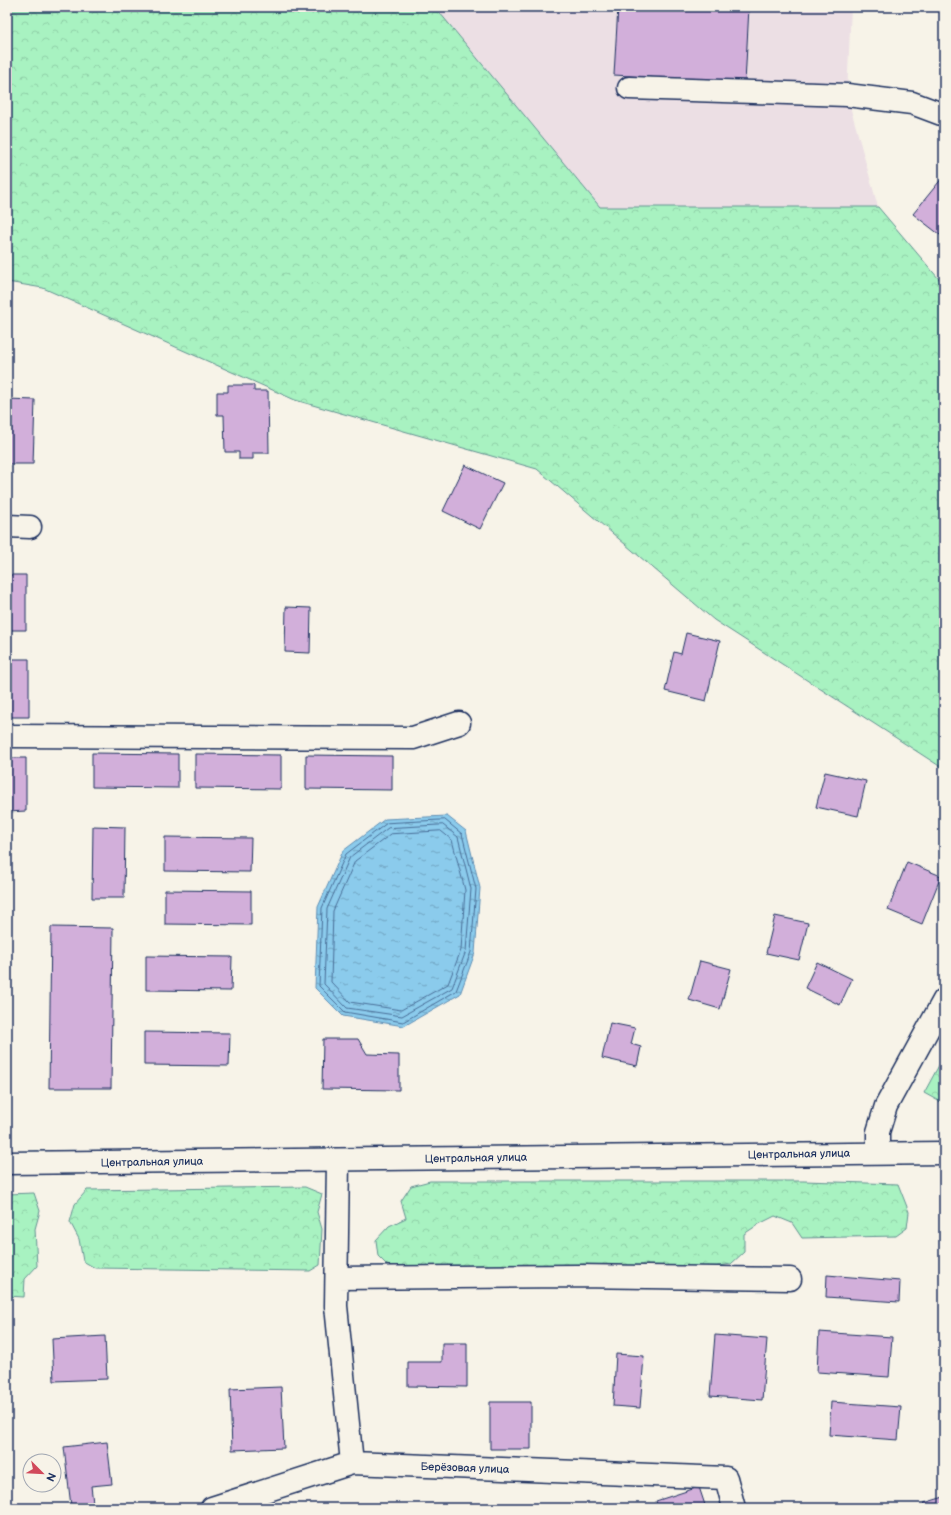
<svg xmlns="http://www.w3.org/2000/svg" width="951" height="1515" font-family="'Balsamiq Sans',sans-serif">
<defs>
<pattern id="forest-crowns" width="20" height="18" patternUnits="userSpaceOnUse"><rect width="20" height="18" fill="#a8f2c1"/><path d="M2 6a3 3 0 1 1 6 0M12 15a3 3 0 1 1 6 0" fill="none" stroke="#90d0a8"/></pattern>
<pattern id="water-ripples" width="26" height="14" patternUnits="userSpaceOnUse"><rect width="26" height="14" fill="#8bcbec"/><path d="M2 4q2-2 4 0t4 0M15 11q2-2 4 0t4 0" fill="none" stroke="#71a5c2"/></pattern>
</defs>
<rect width="100%" height="100%" fill="#f7f3e8"/>
<filter id="ink" filterUnits="userSpaceOnUse"><feTurbulence type="fractalNoise" baseFrequency=".025" numOctaves="2"/><feDisplacementMap in="SourceGraphic" scale="8" xChannelSelector="R" yChannelSelector="G"/><feConvolveMatrix kernelMatrix="1 2 1 2 8 2 1 2 1" color-interpolation-filters="sRGB"/></filter>
<g filter="url(#ink)">
<path fill="#ecdfe4" d="M 435,7 L 851,7 L 847,95 L 878,207 L 600,207 Z"/>
<path fill="url(#forest-crowns)" stroke="#629090" d="M 7,7 L 435,7 L 600,207 L 878,207 L 944,285 L 944,769 L 714,620 L 537,469 L 295,400 L 43,288 L 7,282 Z
M 944,1056 L 944,1104 L 924,1093 Z
M 430,1181 L 804,1181 L 898,1184 L 909,1212 L 907,1228 L 896,1236 L 802,1238 L 792,1223 L 775,1216 L 759,1224 L 744,1234 L 744,1252 L 731,1264 L 696,1270 L 555,1266 L 388,1266 L 378,1256 L 376,1240 L 389,1226 L 406,1218 L 401,1201 L 411,1186 Z
M 305,1187 L 322,1194 L 317,1212 L 322,1229 L 320,1265 L 310,1271 L 95,1268 L 83,1261 L 79,1239 L 70,1222 L 75,1204 L 87,1190 Z
M 34,1193 L 40,1211 L 35,1229 L 37,1266 L 25,1279 L 24,1297 L 7,1296 L 7,1194 Z"/>
<path fill="url(#water-ripples)" stroke="#5e8db3" d="M 447,816 L 466,831 L 480,888 L 475,953 L 460,994 L 404,1026 L 343,1016 L 315,988 L 318,907 L 343,851 L 385,819 Z"/>
<g fill="none" stroke-linecap="round" stroke-linejoin="round">
<path stroke="#486d97" stroke-width="1" d="M 445,820 L 462,834 L 476,889 L 471,952 L 456,991 L 403,1022 L 345,1012 L 319,986 L 322,908 L 346,854 L 387,823 Z
M 443,825 L 458,837 L 471,889 L 466,951 L 452,988 L 402,1016 L 347,1008 L 324,984 L 327,909 L 350,857 L 388,828 Z
M 441,831 L 452,840 L 465,890 L 461,950 L 448,984 L 401,1010 L 350,1002 L 331,982 L 333,911 L 355,861 L 391,834 Z"/>
</g>
<path fill="#d2afda" stroke="#1b2f5e" d="M 618,7 L 749,7 L 745,83 L 614,75 Z
M 943,177 L 944,177 L 944,238 L 913,214 Z
M 228,385 L 254,385 L 254,391 L 268,391 L 269,453 L 253,453 L 253,459 L 239,459 L 239,452 L 225,452 L 224,415 L 217,415 L 217,392 L 228,392 Z
M 7,399 L 35,400 L 33,464 L 7,464 Z
M 465,465 L 503,483 L 480,529 L 443,511 Z
M 7,575 L 26,575 L 26,630 L 7,630 Z
M 286,607 L 311,608 L 310,653 L 285,652 Z
M 686,633 L 720,641 L 706,701 L 665,691 L 674,652 L 681,654 Z
M 7,659 L 29,659 L 29,717 L 7,717 Z
M 92,753 L 178,754 L 178,788 L 92,787 Z
M 195,754 L 281,755 L 281,789 L 195,788 Z
M 306,755 L 392,756 L 392,790 L 306,789 Z
M 7,758 L 26,758 L 26,811 L 7,812 Z
M 825,772 L 866,781 L 858,816 L 816,807 Z
M 93,826 L 125,827 L 124,898 L 92,898 Z
M 165,837 L 251,838 L 250,872 L 165,871 Z
M 907,862 L 941,876 L 922,924 L 888,910 Z
M 165,890 L 251,891 L 251,925 L 165,924 Z
M 775,916 L 808,923 L 799,960 L 766,953 Z
M 51,927 L 113,928 L 111,1088 L 49,1088 Z
M 146,956 L 232,957 L 231,991 L 146,990 Z
M 700,961 L 731,969 L 720,1009 L 689,1000 Z
M 817,962 L 852,979 L 840,1005 L 805,988 Z
M 610,1023 L 635,1028 L 631,1044 L 641,1047 L 637,1066 L 602,1058 Z
M 144,1032 L 230,1033 L 229,1066 L 144,1065 Z
M 323,1039 L 358,1039 L 367,1054 L 399,1055 L 399,1090 L 322,1089 Z
M 827,1275 L 900,1281 L 899,1302 L 826,1297 Z
M 819,1332 L 892,1337 L 889,1377 L 817,1372 Z
M 715,1335 L 767,1339 L 762,1400 L 710,1396 Z
M 105,1336 L 107,1379 L 54,1381 L 52,1339 Z
M 442,1343 L 467,1343 L 467,1387 L 408,1386 L 408,1362 L 442,1362 Z
M 616,1354 L 644,1356 L 640,1408 L 613,1406 Z
M 281,1387 L 284,1448 L 232,1450 L 230,1389 Z
M 490,1402 L 531,1402 L 531,1449 L 490,1449 Z
M 831,1402 L 901,1407 L 898,1440 L 829,1435 Z
M 107,1442 L 112,1484 L 91,1486 L 93,1503 L 71,1506 L 64,1447 Z
M 699,1487 L 706,1508 L 658,1508 L 656,1501 Z
M 944,1497 L 944,1508 L 926,1508 L 924,1503 Z"/>
<g fill="none" stroke-linecap="round" stroke-linejoin="round">
<defs>
<path id="minor" d="M 629,88 L 847,95 L 912,103 L 944,115
M 7,526 L 30,527
M 7,736 L 413,738 L 459,723
M 878,1153 L 878,1132 L 886,1106 L 944,1000
M 338,1160 L 336,1306 L 352,1463
M 337,1278 L 578,1276 L 790,1279
M 212,1508 L 352,1463 L 726,1478 L 734,1508"/>
<path id="major" d="M 7,1163 L 944,1153"/>
</defs>
<use href="#minor" stroke="#1b2f5e" stroke-width="25"/>
<use href="#major" stroke="#1b2f5e" stroke-width="25"/>
<use href="#minor" stroke="#f7f3e8" stroke-width="22"/>
<use href="#major" stroke="#f7f3e8" stroke-width="22"/>
</g>
</g>
<g text-anchor="middle" dominant-baseline="central" stroke-width="4" stroke-linejoin="round" paint-order="stroke">
<g font-size="11" fill="#1b2f5e" stroke="#f7f3e8">
<text transform="translate(799 1154) rotate(-1)">Центральная улица</text>
<text transform="translate(476 1158) rotate(-1)">Центральная улица</text>
<text transform="translate(152 1162) rotate(-1)">Центральная улица</text>
<text transform="translate(465 1468) rotate(2)">Берёзовая улица</text>
</g>
</g>
<rect width="951" height="1515" fill="none" stroke="#f7f3e8" stroke-width="24"/>
<rect x="12" y="12" width="927" height="1491" fill="none" stroke="#1b2f5e" stroke-width="1.5" filter="url(#ink)"/>
<g transform="translate(42 1473) rotate(114)"><circle r="19" fill="#f7f3e8" stroke="#9fa5b1"/>
<path d="M0-3L7 15L0 10L-7 15Z" fill="#d1495b"/>
<text y="-6" font-size="11" font-weight="bold" text-anchor="middle" fill="#1b2f5e">N</text>
</g>
</svg>
